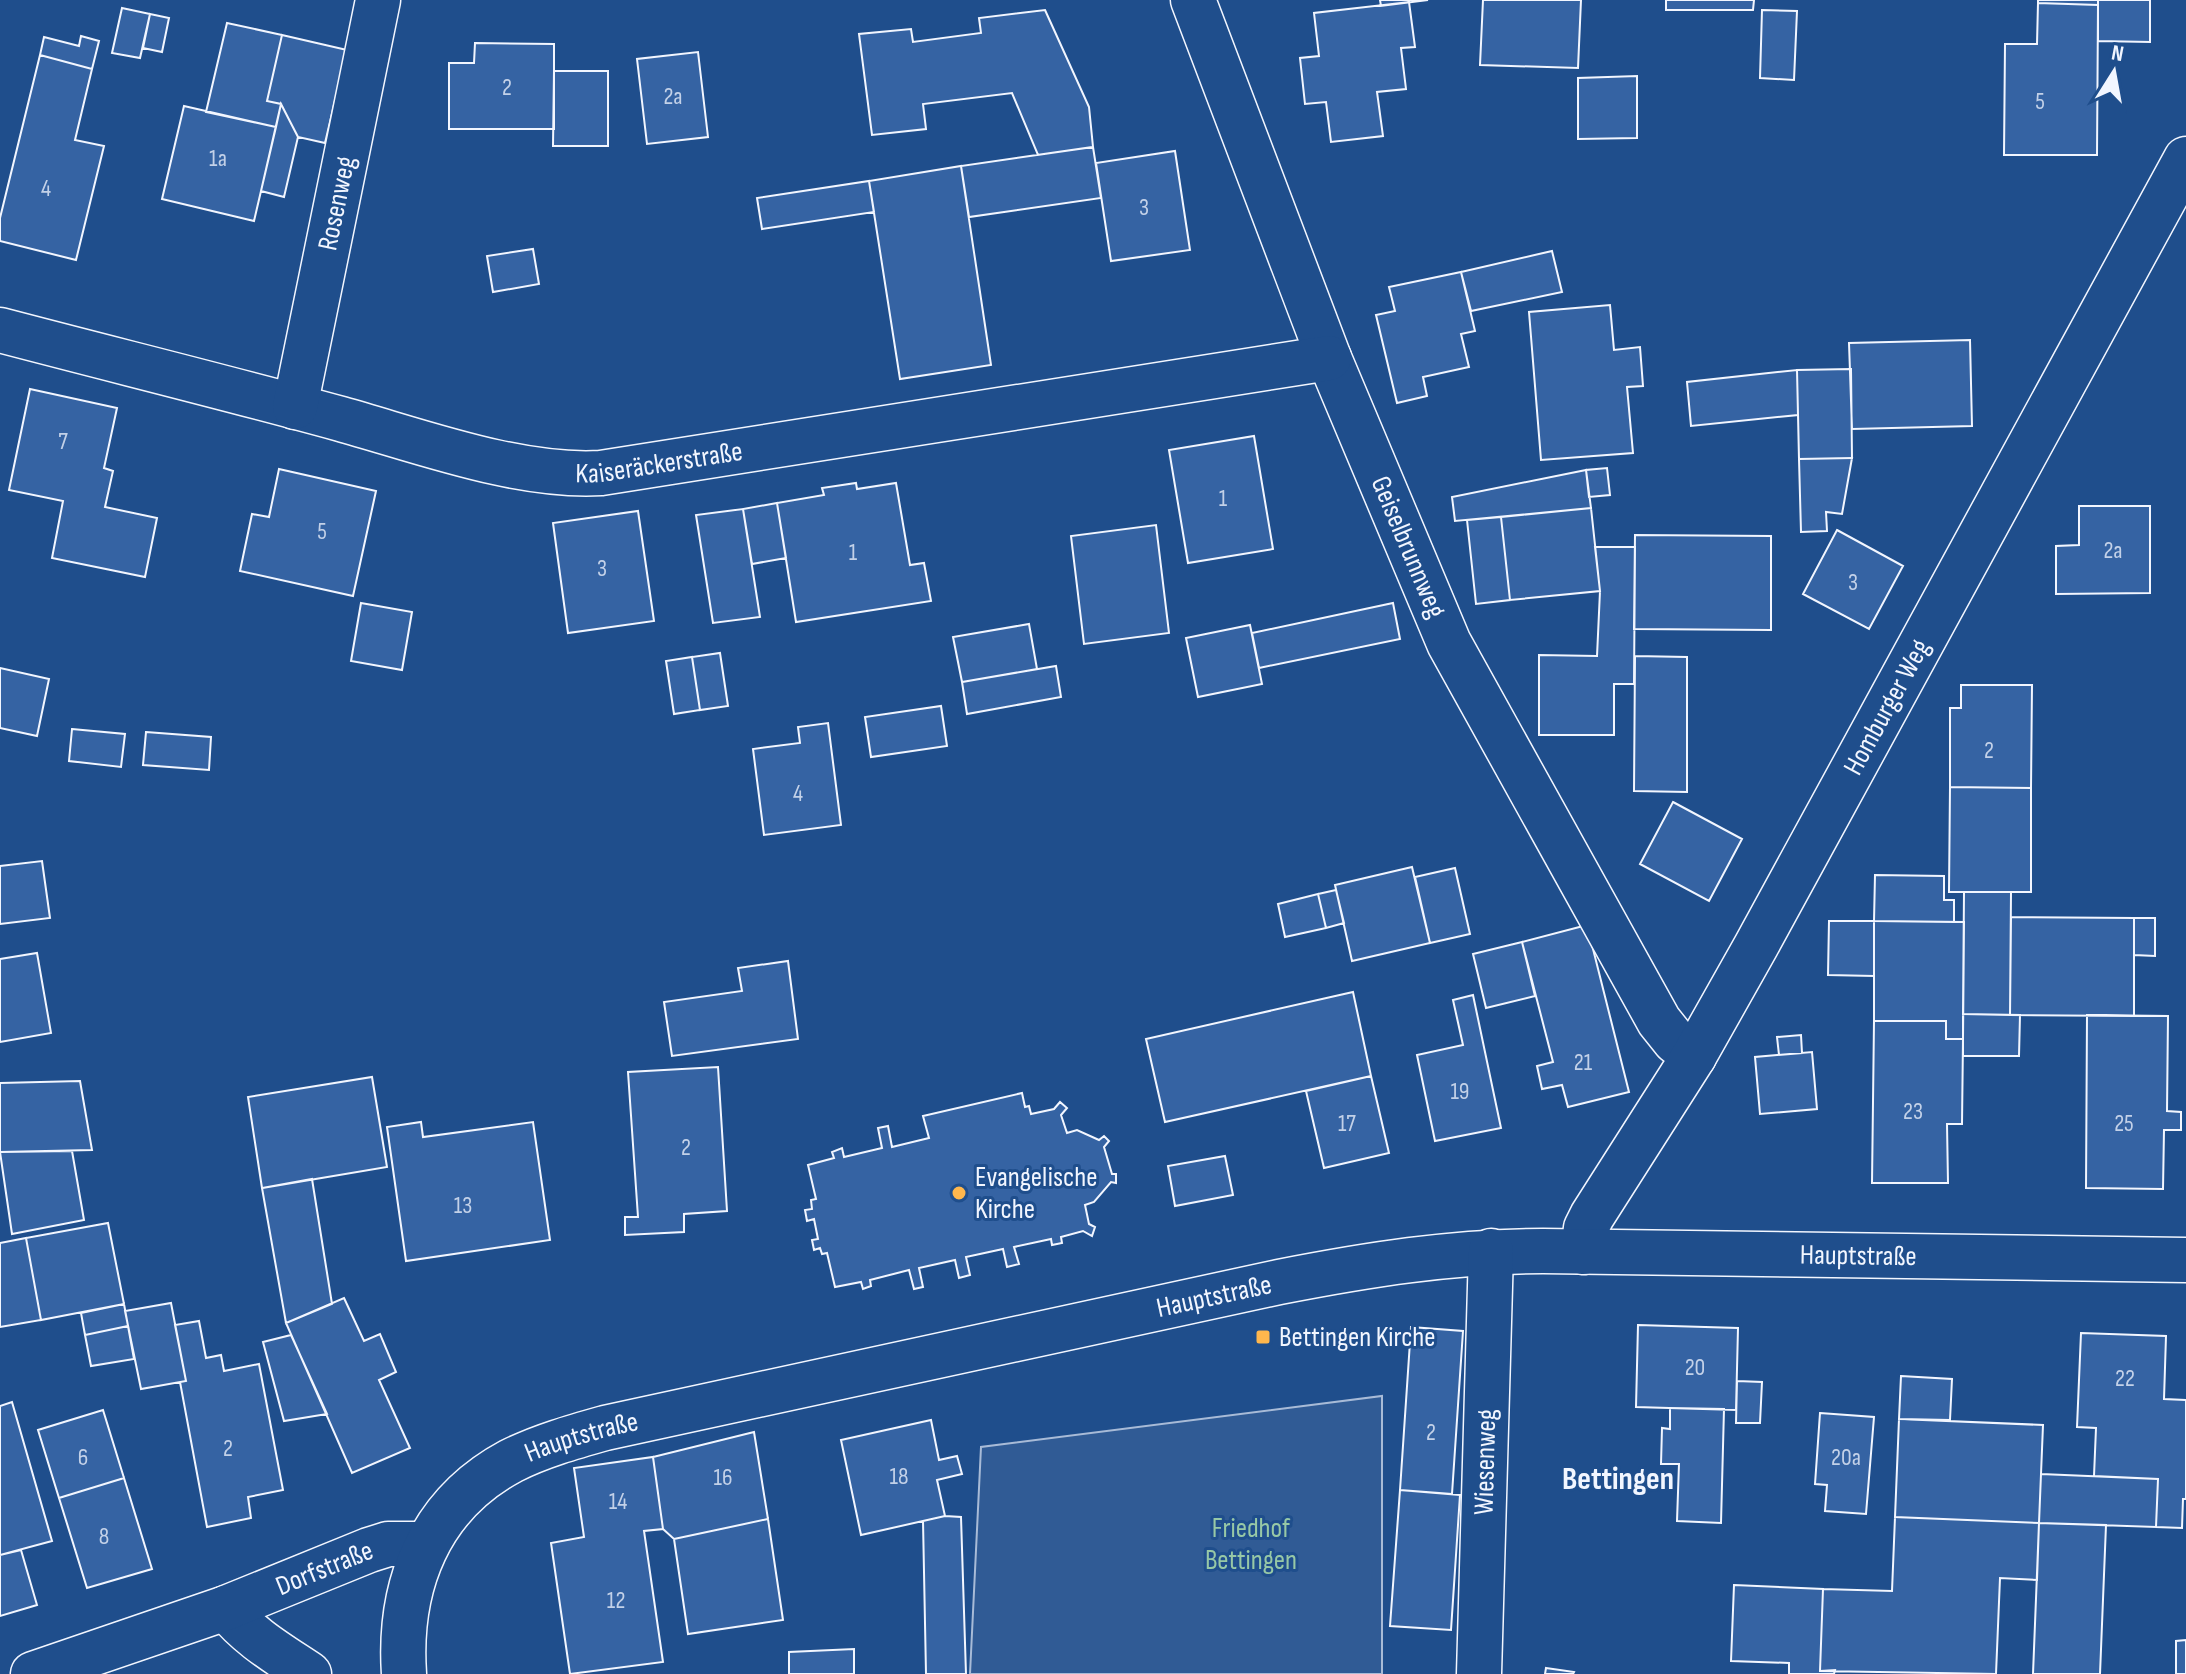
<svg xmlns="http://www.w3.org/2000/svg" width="2186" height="1674" font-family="'Sofia Sans Condensed',sans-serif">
<rect width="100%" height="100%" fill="#1f4e8c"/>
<path fill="#305b95" stroke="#a8bbd7" stroke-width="2" d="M 1382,1396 L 1382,1674 L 970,1674 L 981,1447 Z"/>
<path fill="#3563a3" stroke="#f2f6ff" stroke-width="2" d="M 1380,0 L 1428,0 L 1381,6 Z
M 1483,0 L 1581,0 L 1578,68 L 1480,65 Z
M 1666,0 L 1754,0 L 1753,10 L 1666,10 Z
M 2038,0 L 2098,0 L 2098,5 L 2038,3 Z
M 2098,0 L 2150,0 L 2150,42 L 2098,41 Z
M 1409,2 L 1415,47 L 1401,48 L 1406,89 L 1377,92 L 1383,136 L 1331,142 L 1326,102 L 1305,104 L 1300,58 L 1319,56 L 1314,13 Z
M 2038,3 L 2098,5 L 2097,155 L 2004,155 L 2005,44 L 2037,44 Z
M 122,8 L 150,14 L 140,58 L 112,53 Z
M 1045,10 L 1089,107 L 1093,147 L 1038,155 L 1012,93 L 923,104 L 926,129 L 872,135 L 859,34 L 911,29 L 913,42 L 981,33 L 979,18 Z
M 1762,10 L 1797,11 L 1794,80 L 1760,78 Z
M 150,14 L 169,18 L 162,52 L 143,48 Z
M 227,23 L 282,35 L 267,101 L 281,104 L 276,127 L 206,112 Z
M 282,35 L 347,50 L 325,143 L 298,137 L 281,104 L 267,101 Z
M 81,36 L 99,41 L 92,69 L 40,55 L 44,37 L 79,46 Z
M 475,43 L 554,44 L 554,129 L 449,129 L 449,63 L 474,63 Z
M 698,52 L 708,137 L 647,144 L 637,59 Z
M 40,55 L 92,69 L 75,140 L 104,146 L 76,260 L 0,241 L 0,218 Z
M 554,71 L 608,71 L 608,146 L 553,146 Z
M 1637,76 L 1637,138 L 1578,139 L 1578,78 Z
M 281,104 L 298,137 L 284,197 L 261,191 Z
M 184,106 L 276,127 L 254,221 L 162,199 Z
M 1093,147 L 1101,198 L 969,217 L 961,166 Z
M 1175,151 L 1190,250 L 1111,261 L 1096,163 Z
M 961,166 L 991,365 L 900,379 L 869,181 Z
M 869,181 L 874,212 L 762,229 L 757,198 Z
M 533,249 L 539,284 L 493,292 L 487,256 Z
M 1552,251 L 1562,292 L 1471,311 L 1461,272 Z
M 1461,272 L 1475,331 L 1461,334 L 1469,367 L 1423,377 L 1427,396 L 1397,403 L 1376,315 L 1395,311 L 1389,287 Z
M 1610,305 L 1614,350 L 1640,347 L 1643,386 L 1627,387 L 1633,453 L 1541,460 L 1529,312 Z
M 1970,340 L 1972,426 L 1852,429 L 1849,343 Z
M 1851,369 L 1852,458 L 1799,459 L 1797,370 Z
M 1797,370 L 1798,415 L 1691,426 L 1687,382 Z
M 30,389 L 117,408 L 104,468 L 113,471 L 105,507 L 157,518 L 145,577 L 52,558 L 63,501 L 9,490 Z
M 1254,436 L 1273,549 L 1188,563 L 1169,450 Z
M 1852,458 L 1842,514 L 1826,512 L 1827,531 L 1801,532 L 1799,459 Z
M 1607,468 L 1610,495 L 1589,497 L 1586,470 Z
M 279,469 L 376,491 L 353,596 L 240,571 L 252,514 L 269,517 Z
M 1586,470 L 1591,508 L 1455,521 L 1452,497 Z
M 856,483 L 857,489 L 896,483 L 910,565 L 924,563 L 931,601 L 796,622 L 777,503 L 824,495 L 822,488 Z
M 777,503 L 786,558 L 752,564 L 743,509 Z
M 2079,506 L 2150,506 L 2150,593 L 2056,594 L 2056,546 L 2079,545 Z
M 1591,508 L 1600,591 L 1510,600 L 1501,517 Z
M 743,509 L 760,617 L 713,623 L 696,515 Z
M 638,511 L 654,621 L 568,633 L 553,523 Z
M 1501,517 L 1510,600 L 1476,604 L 1467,520 Z
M 1156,525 L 1169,633 L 1084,644 L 1071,536 Z
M 1837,530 L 1903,566 L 1869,629 L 1803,594 Z
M 1635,535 L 1771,536 L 1771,630 L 1634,629 Z
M 1595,547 L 1635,547 L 1634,684 L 1614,684 L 1614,735 L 1539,735 L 1539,655 L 1597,656 L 1600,591 Z
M 361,603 L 412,612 L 402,670 L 351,661 Z
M 1393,603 L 1400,639 L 1259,668 L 1252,633 Z
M 1029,624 L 1037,669 L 962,682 L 953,637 Z
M 1250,625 L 1262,684 L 1198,697 L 1186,638 Z
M 720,653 L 728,706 L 700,710 L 692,657 Z
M 1635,656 L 1687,657 L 1687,792 L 1634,791 Z
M 692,657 L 700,710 L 674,714 L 666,661 Z
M 1056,666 L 1061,697 L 967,714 L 962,682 Z
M 0,668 L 49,679 L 37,736 L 0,728 Z
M 1961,685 L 2032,685 L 2031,788 L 1950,787 L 1950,708 L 1961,708 Z
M 941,706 L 947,746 L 871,757 L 865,717 Z
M 828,723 L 841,825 L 764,835 L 753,749 L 800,743 L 798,727 Z
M 72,729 L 125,734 L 121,767 L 69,761 Z
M 146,732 L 211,737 L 209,770 L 143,765 Z
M 1950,787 L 2031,788 L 2031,892 L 1949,892 Z
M 1673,802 L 1742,839 L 1709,901 L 1640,864 Z
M 42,861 L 50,918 L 0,924 L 0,866 Z
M 1412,867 L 1430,943 L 1352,961 L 1335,885 Z
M 1455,868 L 1470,934 L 1430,943 L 1415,877 Z
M 1875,875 L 1944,876 L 1944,900 L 1954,900 L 1954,922 L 1874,921 Z
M 1336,890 L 1344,923 L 1326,928 L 1318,894 Z
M 1964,892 L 2011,892 L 2010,1015 L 1963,1014 Z
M 1318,894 L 1326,928 L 1285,937 L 1278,904 Z
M 2011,917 L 2134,918 L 2134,1016 L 2010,1015 Z
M 2134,918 L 2155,918 L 2155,956 L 2134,955 Z
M 1829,921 L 1874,921 L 1874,976 L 1828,975 Z
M 1874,921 L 1964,922 L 1963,1039 L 1946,1039 L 1946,1021 L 1874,1021 Z
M 1587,925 L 1629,1092 L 1568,1107 L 1562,1085 L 1542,1089 L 1537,1066 L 1553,1062 L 1522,942 Z
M 1522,942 L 1535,996 L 1486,1008 L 1473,954 Z
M 37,953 L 51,1033 L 0,1042 L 0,959 Z
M 788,961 L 798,1039 L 672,1056 L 664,1002 L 742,991 L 738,968 Z
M 1353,992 L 1371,1076 L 1165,1122 L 1146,1039 Z
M 1473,995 L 1501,1128 L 1435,1141 L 1417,1055 L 1463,1045 L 1453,1000 Z
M 1963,1014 L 2020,1015 L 2019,1056 L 1963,1056 Z
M 2087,1015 L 2168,1016 L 2167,1111 L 2181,1112 L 2181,1130 L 2164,1130 L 2163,1189 L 2086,1188 Z
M 1874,1021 L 1946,1021 L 1946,1039 L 1963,1039 L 1962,1124 L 1947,1124 L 1948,1183 L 1872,1183 Z
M 1801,1035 L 1802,1053 L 1779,1055 L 1777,1037 Z
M 1812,1052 L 1817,1109 L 1760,1114 L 1755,1057 Z
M 718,1067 L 727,1211 L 684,1214 L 684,1232 L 625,1235 L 625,1217 L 638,1217 L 628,1072 Z
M 1371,1076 L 1389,1153 L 1324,1168 L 1306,1091 Z
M 372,1077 L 387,1167 L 262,1188 L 248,1097 Z
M 80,1081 L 92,1150 L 0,1152 L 0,1083 Z
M 1022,1093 L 1025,1107 L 1029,1106 L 1031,1114 L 1054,1109 L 1060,1102 L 1067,1108 L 1061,1115 L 1067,1133 L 1077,1130 L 1099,1140 L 1104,1136 L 1109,1141 L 1104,1147 L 1112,1174 L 1116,1174 L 1116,1183 L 1111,1182 L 1094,1202 L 1085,1205 L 1089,1224 L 1095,1227 L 1092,1236 L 1083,1231 L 1061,1237 L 1062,1243 L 1052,1245 L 1051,1239 L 1014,1247 L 1019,1264 L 1007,1267 L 1003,1249 L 966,1257 L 970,1275 L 959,1278 L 955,1260 L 919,1268 L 923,1287 L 914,1289 L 909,1270 L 870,1280 L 871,1286 L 863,1289 L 861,1282 L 835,1287 L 827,1253 L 822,1254 L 820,1248 L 814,1250 L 812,1240 L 818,1239 L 814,1219 L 807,1221 L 805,1210 L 812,1209 L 811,1200 L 816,1199 L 808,1165 L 834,1158 L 832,1152 L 842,1148 L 844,1157 L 882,1148 L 878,1128 L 888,1126 L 892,1147 L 929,1138 L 923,1116 Z
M 421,1122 L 423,1137 L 533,1122 L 550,1240 L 406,1261 L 387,1127 Z
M 72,1151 L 84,1220 L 12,1234 L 0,1152 Z
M 1225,1156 L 1233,1195 L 1175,1206 L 1168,1166 Z
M 312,1179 L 332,1304 L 286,1323 L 262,1188 Z
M 108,1223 L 124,1304 L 41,1320 L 26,1238 Z
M 26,1238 L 41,1320 L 0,1327 L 0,1243 Z
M 344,1298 L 364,1341 L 380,1334 L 396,1372 L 379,1380 L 410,1448 L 352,1473 L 286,1323 Z
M 171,1303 L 186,1381 L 141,1389 L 125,1311 Z
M 124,1304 L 128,1326 L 85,1335 L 81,1313 Z
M 199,1321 L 206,1358 L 221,1355 L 224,1371 L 259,1364 L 283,1490 L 248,1497 L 251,1518 L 207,1527 L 180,1382 L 186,1381 L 175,1325 Z
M 1638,1325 L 1738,1328 L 1736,1410 L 1636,1407 Z
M 128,1326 L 134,1359 L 91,1366 L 85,1335 Z
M 1411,1327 L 1463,1331 L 1452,1494 L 1400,1490 Z
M 2081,1333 L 2166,1336 L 2164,1399 L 2186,1400 L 2186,1499 L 2183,1499 L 2182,1528 L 2156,1527 L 2158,1479 L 2094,1476 L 2096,1428 L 2077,1427 Z
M 291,1335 L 327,1414 L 284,1421 L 263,1342 Z
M 1901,1376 L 1952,1379 L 1950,1420 L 1899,1419 Z
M 1737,1381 L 1762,1382 L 1760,1423 L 1736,1423 Z
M 12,1402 L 52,1541 L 0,1555 L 0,1406 Z
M 1670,1408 L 1724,1409 L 1721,1523 L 1677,1521 L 1679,1464 L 1661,1464 L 1662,1428 L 1670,1429 Z
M 103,1410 L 124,1478 L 59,1498 L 38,1430 Z
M 1820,1413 L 1874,1417 L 1866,1514 L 1825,1511 L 1827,1485 L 1815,1484 Z
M 1899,1419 L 2043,1425 L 2039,1523 L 1895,1517 Z
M 931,1420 L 939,1460 L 957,1456 L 962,1474 L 937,1480 L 945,1516 L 861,1535 L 841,1440 Z
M 754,1432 L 768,1519 L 674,1539 L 663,1529 L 653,1457 Z
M 653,1457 L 663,1529 L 644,1531 L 663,1662 L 570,1674 L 551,1543 L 584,1537 L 574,1468 Z
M 2041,1474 L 2158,1479 L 2156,1527 L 2039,1523 Z
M 124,1478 L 152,1569 L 87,1588 L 59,1498 Z
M 1400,1490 L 1460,1495 L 1451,1630 L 1390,1626 Z
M 945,1516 L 961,1517 L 966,1674 L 926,1674 L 923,1521 Z
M 1895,1517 L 2039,1523 L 2037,1580 L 2000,1578 L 1996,1674 L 1820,1671 L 1823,1589 L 1892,1591 Z
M 768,1519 L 783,1620 L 688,1634 L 674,1539 Z
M 2039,1523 L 2106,1525 L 2100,1674 L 2033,1674 Z
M 21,1550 L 37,1605 L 0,1616 L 0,1555 Z
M 1734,1585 L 1823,1589 L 1820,1671 L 1835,1670 L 1834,1674 L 1789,1674 L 1789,1663 L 1731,1661 Z
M 2186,1640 L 2186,1674 L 2176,1674 L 2176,1641 Z
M 854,1649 L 854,1674 L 789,1674 L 789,1652 Z
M 1546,1668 L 1574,1672 L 1573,1674 L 1545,1674 Z"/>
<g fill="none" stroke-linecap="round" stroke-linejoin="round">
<defs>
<g id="minor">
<path id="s1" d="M 1193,0 L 1329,358 L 1449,643 L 1659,1021 L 1675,1041 L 1694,1056"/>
<path id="s2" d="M 0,330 C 114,360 228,388 341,419 C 420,441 519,478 601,473 L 1329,358"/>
<path id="s3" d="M 295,407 L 378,0"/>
<path id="s4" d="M 1583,1252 L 1586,1228 L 1592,1216 L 1694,1056 L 1756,946 L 2186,159"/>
<path d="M 226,1608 C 249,1637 279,1654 309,1674"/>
<path id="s5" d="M 33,1674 L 226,1608 L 369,1550 L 388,1544 L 427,1544"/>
<path id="s6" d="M 404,1674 C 398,1585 429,1505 511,1461 C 541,1446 573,1437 605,1428 L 1279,1282 C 1366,1265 1453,1251 1543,1251 L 2186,1260"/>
<path id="s7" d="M 1479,1674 L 1491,1251"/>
</g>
</defs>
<use href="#minor" stroke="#f2f6ff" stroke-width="47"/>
<use href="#minor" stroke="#1f4e8c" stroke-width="44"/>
</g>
<g fill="#ffb74d" stroke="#1f4e8c" stroke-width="3">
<circle cx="959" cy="1193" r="8"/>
<rect x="1255" y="1329" width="16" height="16" rx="4"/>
</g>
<g text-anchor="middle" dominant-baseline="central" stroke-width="6" stroke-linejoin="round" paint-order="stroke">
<g font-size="24" fill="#c3d1e8">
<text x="507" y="87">2</text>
<text x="673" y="96">2a</text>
<text x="2040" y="101">5</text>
<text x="218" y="158">1a</text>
<text x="46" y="188">4</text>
<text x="1144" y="207">3</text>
<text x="63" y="441">7</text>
<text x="1223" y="498">1</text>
<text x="322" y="531">5</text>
<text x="2113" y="550">2a</text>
<text x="853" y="552">1</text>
<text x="602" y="568">3</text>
<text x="1853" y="582">3</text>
<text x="1989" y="750">2</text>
<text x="798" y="793">4</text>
<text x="1583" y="1062">21</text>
<text x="1460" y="1091">19</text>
<text x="1913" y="1111">23</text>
<text x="1347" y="1123">17</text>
<text x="2124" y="1123">25</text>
<text x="686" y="1147">2</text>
<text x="463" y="1205">13</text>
<text x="1695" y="1367">20</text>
<text x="2125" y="1378">22</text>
<text x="1431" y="1432">2</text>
<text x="228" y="1448">2</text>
<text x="83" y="1457">6</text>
<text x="1846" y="1457">20a</text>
<text x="899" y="1476">18</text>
<text x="723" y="1477">16</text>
<text x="618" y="1501">14</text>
<text x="104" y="1536">8</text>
<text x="616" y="1600">12</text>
</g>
<g font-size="28" fill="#f2f6ff" stroke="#1f4e8c">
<text stroke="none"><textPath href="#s3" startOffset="208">Rosenweg</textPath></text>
<text stroke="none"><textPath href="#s2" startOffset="678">Kaiseräckerstraße</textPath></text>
<text stroke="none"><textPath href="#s1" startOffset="588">Geiselbrunnweg</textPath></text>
<text stroke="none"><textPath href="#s4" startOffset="626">Homburger Weg</textPath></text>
<text stroke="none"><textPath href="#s6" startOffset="1624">Hauptstraße</textPath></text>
<text stroke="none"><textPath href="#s6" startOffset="976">Hauptstraße</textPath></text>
<text stroke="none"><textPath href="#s6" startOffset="328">Hauptstraße</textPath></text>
<text stroke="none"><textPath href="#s7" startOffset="212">Wiesenweg</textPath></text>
<text stroke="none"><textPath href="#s5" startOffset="310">Dorfstraße</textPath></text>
</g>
<g font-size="28" fill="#f2f6ff" stroke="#1f4e8c" text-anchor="start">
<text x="975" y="1177">Evangelische<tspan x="975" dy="32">Kirche</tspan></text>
<text x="1279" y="1337">Bettingen Kirche</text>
</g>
<g font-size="28" fill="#97c8a6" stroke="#1f4e8c">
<text x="1251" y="1528">Friedhof<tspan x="1251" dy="32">Bettingen</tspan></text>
</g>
<g font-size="32" font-weight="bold" fill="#f2f6ff" stroke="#1f4e8c">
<text x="1618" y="1479">Bettingen</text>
</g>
</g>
<g transform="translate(2114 72) rotate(11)" stroke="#1f4e8c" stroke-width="6" paint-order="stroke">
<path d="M0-6L14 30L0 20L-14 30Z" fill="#f2f6ff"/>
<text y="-12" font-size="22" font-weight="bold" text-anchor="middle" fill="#f2f6ff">N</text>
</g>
</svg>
